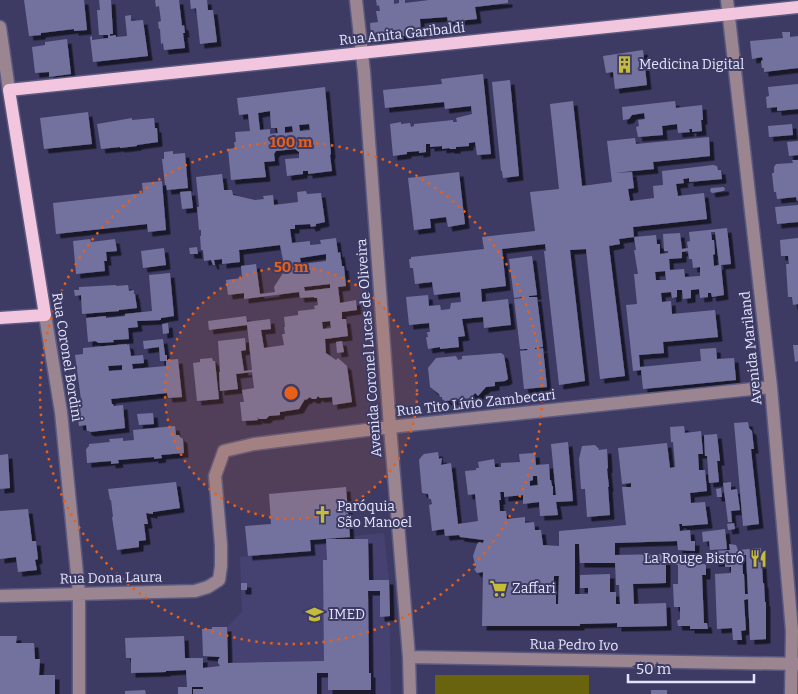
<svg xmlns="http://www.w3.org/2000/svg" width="798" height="694" font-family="Bitter,serif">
<defs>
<filter id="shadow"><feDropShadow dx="4.5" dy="4.5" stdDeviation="0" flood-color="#0009"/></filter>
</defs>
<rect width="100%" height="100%" fill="#3d3b64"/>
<path fill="#454272" d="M 384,533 L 389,580 L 391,694 L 228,694 L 227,627 L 242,612 L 240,557 L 311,551 L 310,540 Z"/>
<path fill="#6a630e" d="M 435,675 L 589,675 L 589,694 L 435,694 Z"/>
<path fill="#73729f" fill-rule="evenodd" filter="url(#shadow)" d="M 24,0 L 84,0 L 87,30 L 74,31 L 74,29 L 41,33 L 41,35 L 29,36 Z
M 99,0 L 111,0 L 113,34 L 110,34 L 110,36 L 116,35 L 116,37 L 127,36 L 125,16 L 131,15 L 131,21 L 143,20 L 148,56 L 93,62 L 90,37 L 92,36 L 92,40 L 108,38 L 108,35 L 99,35 L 97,10 L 100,10 Z
M 155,0 L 179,0 L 182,26 L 184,25 L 185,33 L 183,33 L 185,48 L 164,50 L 163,43 L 161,44 L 160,29 L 159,29 L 158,22 L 161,21 L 159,6 L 156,7 Z
M 190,0 L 207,0 L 208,10 L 213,10 L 217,42 L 200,44 L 196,8 L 191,9 Z
M 376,0 L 394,0 L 394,4 L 399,3 L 399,0 L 405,0 L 405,3 L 429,0 L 508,0 L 508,3 L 475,7 L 477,19 L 448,22 L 447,17 L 420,19 L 421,34 L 375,39 L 371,36 L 370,23 L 378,22 L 376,11 L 380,11 L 379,5 L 377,6 Z
M 782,32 L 790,32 L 790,37 L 798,36 L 798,68 L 764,72 L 764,68 L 762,68 L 761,61 L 763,60 L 762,57 L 752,59 L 750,41 L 783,38 Z
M 67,39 L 71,74 L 49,77 L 49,72 L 35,73 L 32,47 L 45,45 L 45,42 Z
M 643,50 L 647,85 L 615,89 L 613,72 L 606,73 L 603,56 Z
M 483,74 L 491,154 L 477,155 L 475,142 L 469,143 L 469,146 L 456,147 L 456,149 L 450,149 L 449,148 L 442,149 L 442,146 L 430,147 L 430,144 L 426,144 L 426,152 L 419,153 L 419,151 L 407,152 L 407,154 L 393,156 L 390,124 L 401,122 L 401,124 L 410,123 L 411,127 L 414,126 L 414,124 L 453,120 L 453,122 L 457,122 L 456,118 L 472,114 L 471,106 L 445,109 L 444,102 L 385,108 L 383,90 L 442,84 L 441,79 Z
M 510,80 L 519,176 L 503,178 L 502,171 L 501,171 L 492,82 Z
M 798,84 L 798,109 L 777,111 L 777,107 L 767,108 L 766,97 L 769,96 L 768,87 Z
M 325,87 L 331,154 L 330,155 L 332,171 L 308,174 L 308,171 L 303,171 L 303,174 L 287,176 L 285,159 L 299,158 L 299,152 L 295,149 L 276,151 L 274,154 L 275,161 L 264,162 L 266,177 L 231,180 L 228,149 L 235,148 L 234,142 L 236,142 L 235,132 L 250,131 L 248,114 L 239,115 L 237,98 ZM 270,111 L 271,128 L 277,128 L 278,133 L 270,134 L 270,129 L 260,130 L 258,113 ZM 309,124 L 310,130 L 300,131 L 299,125 ZM 292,126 L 293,132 L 285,133 L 285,127 Z
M 573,101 L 582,186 L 612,182 L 607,141 L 635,138 L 636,144 L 709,137 L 710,156 L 653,162 L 654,169 L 613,173 L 632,172 L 634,188 L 628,189 L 630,201 L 654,198 L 653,186 L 663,185 L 662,171 L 713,165 L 717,166 L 718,170 L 721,170 L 722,179 L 689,182 L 689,178 L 683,179 L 684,183 L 676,184 L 678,196 L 704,193 L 707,219 L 633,227 L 634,237 L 619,239 L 620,244 L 609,246 L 625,376 L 600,379 L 586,249 L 570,250 L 585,381 L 559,385 L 544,251 L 546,251 L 545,244 L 502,249 L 506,286 L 481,289 L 482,302 L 508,299 L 511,325 L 484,328 L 483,317 L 462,319 L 465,336 L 458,337 L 459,347 L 440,349 L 440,347 L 428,349 L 426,337 L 428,337 L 427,332 L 430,332 L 429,323 L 409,325 L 406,297 L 428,295 L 429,306 L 440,305 L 441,310 L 450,309 L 451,303 L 461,302 L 460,292 L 434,295 L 432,282 L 415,284 L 413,268 L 410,268 L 409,259 L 411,259 L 411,257 L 484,249 L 482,237 L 535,231 L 530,192 L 559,189 L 550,104 Z
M 675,101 L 676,108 L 702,105 L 703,120 L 701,120 L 702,131 L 692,132 L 692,129 L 689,129 L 690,132 L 678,133 L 677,124 L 662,126 L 663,135 L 638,137 L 636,127 L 639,126 L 638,120 L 645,119 L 644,113 L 632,115 L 629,119 L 623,120 L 622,107 Z
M 88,112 L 92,144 L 44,149 L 40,118 Z
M 132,118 L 132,120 L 154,118 L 155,128 L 157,128 L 158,142 L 137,145 L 137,146 L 120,148 L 120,147 L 101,149 L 97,124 Z
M 792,124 L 793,135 L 769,137 L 768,126 Z
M 798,141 L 798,155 L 789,156 L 787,142 Z
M 173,151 L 173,154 L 185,153 L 188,188 L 167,190 L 166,185 L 165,185 L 162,159 L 164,159 L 164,152 Z
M 792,160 L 798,160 L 798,201 L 797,201 L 796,197 L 777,199 L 776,192 L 774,192 L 772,173 L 774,173 L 774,167 L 776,164 L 793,163 Z
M 459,172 L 465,224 L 448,227 L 446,217 L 430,219 L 431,228 L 414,230 L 408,178 Z
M 222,174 L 224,190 L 232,190 L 233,195 L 255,200 L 264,199 L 263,196 L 273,195 L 274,205 L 298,202 L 297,192 L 306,191 L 307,194 L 321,193 L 325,222 L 316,224 L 316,226 L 311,227 L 310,224 L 295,225 L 295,229 L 290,229 L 292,243 L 310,241 L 310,245 L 321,244 L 320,240 L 336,238 L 338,253 L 340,252 L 342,266 L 344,266 L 346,286 L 338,287 L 340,303 L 356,300 L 357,310 L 342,312 L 342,319 L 346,319 L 348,336 L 325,339 L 326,353 L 336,360 L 338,358 L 347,366 L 352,402 L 333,405 L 332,397 L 320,398 L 318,396 L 316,399 L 312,399 L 310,397 L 306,400 L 305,399 L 299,409 L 280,412 L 280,415 L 269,416 L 266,419 L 259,419 L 257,417 L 258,420 L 242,421 L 240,402 L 244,402 L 242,390 L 254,388 L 252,372 L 236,374 L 238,389 L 220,391 L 219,372 L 220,372 L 218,341 L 245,338 L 246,350 L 241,351 L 244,371 L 252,370 L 247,325 L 209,330 L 208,321 L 246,316 L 247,322 L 270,319 L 271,329 L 261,330 L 264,348 L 284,345 L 282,334 L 285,334 L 284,327 L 285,327 L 284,317 L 298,315 L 298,311 L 315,309 L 314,306 L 318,305 L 317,298 L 314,298 L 314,297 L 300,298 L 299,292 L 244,299 L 244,293 L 228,295 L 226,280 L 242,278 L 241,266 L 256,264 L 260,294 L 275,292 L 274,287 L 285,270 L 280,245 L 239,250 L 240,262 L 222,264 L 222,259 L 214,260 L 215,265 L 213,265 L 211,260 L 204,261 L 203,250 L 201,250 L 200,236 L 201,236 L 201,230 L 199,230 L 197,207 L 199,207 L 196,177 ZM 326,254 L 326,261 L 301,264 L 300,258 ZM 330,284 L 330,288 L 305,291 L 304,287 ZM 330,321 L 331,328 L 323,329 L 322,322 Z
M 162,181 L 166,230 L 148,232 L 147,224 L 56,234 L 53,203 L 143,193 L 142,183 Z
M 724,187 L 725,190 L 723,191 L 712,193 L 710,191 L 711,188 Z
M 191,191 L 193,208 L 182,209 L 180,192 Z
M 798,205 L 798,222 L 777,224 L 775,207 Z
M 727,228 L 731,264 L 721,265 L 724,295 L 712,297 L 711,293 L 708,293 L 708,297 L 700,298 L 699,289 L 691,290 L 691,298 L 683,299 L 682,290 L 677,290 L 677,297 L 672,298 L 671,292 L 661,293 L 662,302 L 671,301 L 672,314 L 715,310 L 718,337 L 663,342 L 664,353 L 639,355 L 640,367 L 701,361 L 700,349 L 716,348 L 717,359 L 734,358 L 736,380 L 643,389 L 641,370 L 633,371 L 626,305 L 637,304 L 634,274 L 638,274 L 634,250 L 636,250 L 634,237 L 656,235 L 657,244 L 660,244 L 660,254 L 668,253 L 668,251 L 664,251 L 663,234 L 680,233 L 682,249 L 688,248 L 687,242 L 690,241 L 689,232 ZM 711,232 L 715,232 L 719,265 L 714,266 L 713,255 L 715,254 L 714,240 L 712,240 ZM 688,251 L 689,259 L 692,259 L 693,268 L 700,267 L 700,276 L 685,277 L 684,269 L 670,270 L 669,259 L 682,258 L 682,252 ZM 665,271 L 666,280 L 656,280 L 655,272 Z
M 798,238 L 798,304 L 793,305 L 792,297 L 788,297 L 786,264 L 789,264 L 788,256 L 781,256 L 780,240 Z
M 90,239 L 91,242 L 115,239 L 117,251 L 106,252 L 107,261 L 104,261 L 105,271 L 76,274 L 73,241 Z
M 197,247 L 198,254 L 190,254 L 189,248 Z
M 164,248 L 166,265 L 143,268 L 141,251 Z
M 532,256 L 537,295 L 529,296 L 529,297 L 537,297 L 543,347 L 535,348 L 535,349 L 543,348 L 547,387 L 524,389 L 520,351 L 528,350 L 527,349 L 520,349 L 514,299 L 522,298 L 522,297 L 514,298 L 509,259 Z
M 170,273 L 174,316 L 161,318 L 161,320 L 137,321 L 138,327 L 128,328 L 129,339 L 113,340 L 114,342 L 99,343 L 95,341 L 88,342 L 86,318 L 106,316 L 106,318 L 125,316 L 125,314 L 152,311 L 149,275 Z
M 116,285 L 116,286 L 128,285 L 129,291 L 134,290 L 134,294 L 135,294 L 137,308 L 119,310 L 119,311 L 82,314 L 81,295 L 75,296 L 74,290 L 79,290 L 79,287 Z
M 168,323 L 169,333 L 163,334 L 162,324 Z
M 163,339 L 165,355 L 167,355 L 167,360 L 178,359 L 182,397 L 168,398 L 167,393 L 111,399 L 112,404 L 113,404 L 114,406 L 123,405 L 125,428 L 90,432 L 89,431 L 87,431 L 86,425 L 79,426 L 76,408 L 82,407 L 75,355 L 83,354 L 83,348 L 127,344 L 127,345 L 129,344 L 131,356 L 143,355 L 144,363 L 132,364 L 133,369 L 166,366 L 166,361 L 160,361 L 159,347 L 144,349 L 143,341 ZM 122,365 L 122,370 L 109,371 L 108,366 Z
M 342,341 L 344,352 L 337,353 L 336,342 Z
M 793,345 L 798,345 L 798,361 L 795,362 Z
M 501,353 L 504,355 L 508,379 L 505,381 L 495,382 L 495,386 L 486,387 L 478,396 L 475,393 L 471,398 L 445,401 L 442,399 L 442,397 L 440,397 L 439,394 L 430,387 L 428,368 L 436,358 L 456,356 L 458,360 L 462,359 L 462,356 Z
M 212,358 L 213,361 L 215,361 L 219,399 L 197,401 L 193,363 L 200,362 L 200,359 Z
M 153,413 L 154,424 L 139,425 L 137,414 Z
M 748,422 L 749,428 L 752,431 L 754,449 L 751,449 L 759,524 L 743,526 L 734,423 Z
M 175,426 L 176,435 L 179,435 L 180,437 L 183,439 L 184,453 L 161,455 L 162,458 L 154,459 L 154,457 L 118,460 L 119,463 L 111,464 L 111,461 L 87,463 L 86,449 L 89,446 L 89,444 L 110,442 L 109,439 L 123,438 L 123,441 L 134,440 L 133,430 Z
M 684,426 L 685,433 L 701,431 L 703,454 L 698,454 L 699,470 L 705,470 L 707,491 L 690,493 L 691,503 L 705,502 L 708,524 L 682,526 L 682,524 L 679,524 L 680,531 L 690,530 L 691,541 L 695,541 L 695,551 L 678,550 L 677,541 L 615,543 L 615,555 L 666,554 L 666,583 L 633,584 L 634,604 L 666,603 L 667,626 L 617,627 L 617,623 L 580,624 L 580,626 L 482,626 L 483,572 L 477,573 L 474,569 L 476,568 L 473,556 L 477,544 L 479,542 L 483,543 L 484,540 L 460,537 L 459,535 L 445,536 L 444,529 L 432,531 L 429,505 L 432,504 L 431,499 L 429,499 L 428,494 L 422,493 L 419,460 L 421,457 L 424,454 L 438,452 L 439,459 L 442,458 L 441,465 L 451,463 L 458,524 L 478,521 L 475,494 L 468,495 L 465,471 L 476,470 L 476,468 L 479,468 L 478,462 L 494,459 L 495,467 L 501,467 L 501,463 L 520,462 L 519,454 L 535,453 L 536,465 L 549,464 L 550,480 L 551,480 L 552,486 L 553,486 L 553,495 L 556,495 L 551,444 L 568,442 L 573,501 L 556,502 L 558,515 L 540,516 L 539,502 L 523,504 L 523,495 L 504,497 L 504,492 L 500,492 L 501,500 L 499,500 L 500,511 L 506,511 L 507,519 L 525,517 L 525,523 L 534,522 L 535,530 L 541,530 L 543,545 L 559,546 L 559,531 L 626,525 L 622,487 L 631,487 L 631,483 L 622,484 L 618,448 L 667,443 L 670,468 L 675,467 L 673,442 L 671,442 L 670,427 ZM 533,476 L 537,476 L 538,485 L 530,486 L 530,481 L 533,480 ZM 575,544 L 579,544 L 580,563 L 615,563 L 616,585 L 619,585 L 620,604 L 616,604 L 616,592 L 610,592 L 610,574 L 580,575 L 580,588 L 588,588 L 588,594 L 575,594 ZM 554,576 L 559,576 L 558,604 L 556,604 L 556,595 L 554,595 L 554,587 L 556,587 L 556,583 L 554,583 Z
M 717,434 L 720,461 L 717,461 L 719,482 L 709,483 L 707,456 L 705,456 L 704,435 Z
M 595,445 L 599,449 L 598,450 L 607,449 L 608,468 L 607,469 L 609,487 L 608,487 L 610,515 L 587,517 L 585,489 L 581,489 L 579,459 L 582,446 Z
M 8,454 L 10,488 L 0,489 L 0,455 Z
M 176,482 L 180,508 L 153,512 L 153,514 L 146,513 L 148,524 L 144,524 L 146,540 L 139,541 L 139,547 L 117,550 L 112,517 L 113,517 L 111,500 L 110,500 L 108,489 Z
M 731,482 L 731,490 L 737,489 L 740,510 L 731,511 L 732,522 L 728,522 L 723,483 Z
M 346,487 L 350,537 L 310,540 L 311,551 L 248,556 L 245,526 L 271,524 L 269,494 Z
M 721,488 L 722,497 L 717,497 L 716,489 Z
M 28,509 L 32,541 L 36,541 L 38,559 L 35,560 L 37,570 L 18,572 L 16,557 L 0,559 L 0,511 Z
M 734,523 L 735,529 L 728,530 L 727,524 Z
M 725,529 L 727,549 L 710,550 L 709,541 L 703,542 L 702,532 Z
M 326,539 L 368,539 L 369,580 L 389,580 L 390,616 L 380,617 L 380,591 L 368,591 L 369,673 L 371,673 L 371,690 L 328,690 L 328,673 L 317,673 L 317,694 L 193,694 L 193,689 L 203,689 L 203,687 L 192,687 L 192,694 L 178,694 L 178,687 L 187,687 L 186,670 L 166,671 L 166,672 L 131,673 L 131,658 L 126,658 L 125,638 L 184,636 L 185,658 L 203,658 L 203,668 L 220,666 L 218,663 L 218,660 L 220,657 L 203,656 L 202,629 L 212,629 L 212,627 L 227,627 L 228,663 L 324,661 L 323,560 L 327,560 Z
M 729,544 L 736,545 L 738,550 L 761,548 L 763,583 L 764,583 L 765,602 L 766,602 L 766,639 L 750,640 L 748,599 L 744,600 L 746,630 L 741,631 L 742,640 L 733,640 L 732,628 L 717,629 L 715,574 L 731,573 L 731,567 L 725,567 L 725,562 L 714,562 L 714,551 L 730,550 ZM 742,555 L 746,555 L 748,594 L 745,594 L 744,574 L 743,574 Z
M 687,560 L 692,564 L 706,564 L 706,575 L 702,575 L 704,623 L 707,623 L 708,629 L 690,629 L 690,626 L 678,626 L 677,621 L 680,619 L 680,607 L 674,607 L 673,584 L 678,584 L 678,565 L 676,565 L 676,561 Z
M 241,583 L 247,583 L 247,590 L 241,590 Z
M 0,636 L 17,636 L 16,643 L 34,643 L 35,659 L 40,659 L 39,675 L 55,675 L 55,694 L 0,694 Z
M 145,690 L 146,694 L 125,694 L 125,691 Z
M 651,690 L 667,690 L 667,694 L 651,694 Z"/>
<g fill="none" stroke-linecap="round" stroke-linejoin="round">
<defs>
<path id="minor" d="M 356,0 L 364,72 L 390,427 L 409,657 L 410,694
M 727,0 L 771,387 L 792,631 L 791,694
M 0,27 L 9,90
M 45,315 L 61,412 L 79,594 L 79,694
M 0,596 L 195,591 L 208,587 L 219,580 L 221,566 L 221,545 L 215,476 L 224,451 L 254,444 L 390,427 L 771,387
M 409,657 L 798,664"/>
<path id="major" d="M 0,318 L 45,315 L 9,90 L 798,7"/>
</defs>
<use href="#minor" stroke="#5b5980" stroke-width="15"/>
<use href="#major" stroke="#5b5980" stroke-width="15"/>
<use href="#minor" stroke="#9a8590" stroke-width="12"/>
<use href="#major" stroke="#f2c6de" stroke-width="12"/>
</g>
<circle cx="291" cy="393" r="126" fill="#e86018" fill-opacity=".12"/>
<g fill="none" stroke="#e86018" stroke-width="2.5" stroke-dasharray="2.5 5">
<circle cx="291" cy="393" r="126"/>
<circle cx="291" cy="393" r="251"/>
</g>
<defs>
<symbol id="building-bare" viewBox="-9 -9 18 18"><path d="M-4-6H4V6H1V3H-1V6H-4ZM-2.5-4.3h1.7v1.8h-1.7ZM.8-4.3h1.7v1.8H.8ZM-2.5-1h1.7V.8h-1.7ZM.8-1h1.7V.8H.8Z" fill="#c6bc3c" stroke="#3d3b64" stroke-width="2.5" paint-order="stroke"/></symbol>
<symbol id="church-bare" viewBox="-9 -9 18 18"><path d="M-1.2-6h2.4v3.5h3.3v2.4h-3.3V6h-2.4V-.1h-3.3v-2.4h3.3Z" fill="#c6bc3c" stroke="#3d3b64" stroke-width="2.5" paint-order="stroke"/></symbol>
<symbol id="restaurant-bare" viewBox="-9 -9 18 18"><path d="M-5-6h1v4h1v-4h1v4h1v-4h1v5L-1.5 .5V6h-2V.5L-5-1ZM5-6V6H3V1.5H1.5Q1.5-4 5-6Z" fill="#c6bc3c" stroke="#3d3b64" stroke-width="2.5" paint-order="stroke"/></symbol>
<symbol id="supermarket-bare" viewBox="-9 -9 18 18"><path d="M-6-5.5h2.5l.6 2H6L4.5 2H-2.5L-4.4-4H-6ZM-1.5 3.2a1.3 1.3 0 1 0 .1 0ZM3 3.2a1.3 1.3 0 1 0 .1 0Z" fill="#c6bc3c" stroke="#3d3b64" stroke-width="2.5" paint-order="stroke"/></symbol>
<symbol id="university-bare" viewBox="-9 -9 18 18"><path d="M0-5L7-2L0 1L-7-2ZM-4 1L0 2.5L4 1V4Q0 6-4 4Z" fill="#c6bc3c" stroke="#3d3b64" stroke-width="2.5" paint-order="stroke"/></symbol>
</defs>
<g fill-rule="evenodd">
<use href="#building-bare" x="612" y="52" width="25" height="25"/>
<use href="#church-bare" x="310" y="502" width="25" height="25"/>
<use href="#restaurant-bare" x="746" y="546" width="25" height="25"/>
<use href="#supermarket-bare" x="486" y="576" width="25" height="25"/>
<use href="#university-bare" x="302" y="602" width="25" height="25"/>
</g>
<g text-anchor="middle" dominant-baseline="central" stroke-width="4" stroke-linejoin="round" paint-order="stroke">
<g font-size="14" fill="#e3e4fd" stroke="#3d3b64">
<text transform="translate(402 34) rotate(-6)">Rua Anita Garibaldi</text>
<text transform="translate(369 348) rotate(-94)">Avenida Coronel Lucas de Oliveira</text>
<text transform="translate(751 348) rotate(-96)">Avenida Mariland</text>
<text transform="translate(67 357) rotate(81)">Rua Coronel Bordini</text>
<text transform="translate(476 403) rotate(-6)">Rua Tito Lívio Zambecari</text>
<text transform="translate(111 578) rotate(-1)">Rua Dona Laura</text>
<text transform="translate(574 645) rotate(1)">Rua Pedro Ivo</text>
</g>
<g font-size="14" fill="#e3e4fd" stroke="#3d3b64" text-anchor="start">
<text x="639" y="64">Medicina Digital</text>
<text x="337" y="506">Paróquia<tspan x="337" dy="16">São Manoel</tspan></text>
<text x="744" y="558" text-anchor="end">La Rouge Bistrô</text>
<text x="512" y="588">Zaffari</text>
<text x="329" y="614">IMED</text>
</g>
</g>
<circle cx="291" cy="393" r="8" fill="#e86018" stroke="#3d3b64" stroke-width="2.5"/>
<g font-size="15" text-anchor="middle" font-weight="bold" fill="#e86018" stroke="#3d3b64" stroke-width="4" stroke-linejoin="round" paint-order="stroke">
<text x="291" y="147">100 m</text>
<text x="291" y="272">50 m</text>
</g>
<path d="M628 674v8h126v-8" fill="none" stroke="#e3e4fd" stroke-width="2.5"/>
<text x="636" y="674" font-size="15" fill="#e3e4fd" stroke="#3d3b64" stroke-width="4" paint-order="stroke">50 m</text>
</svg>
